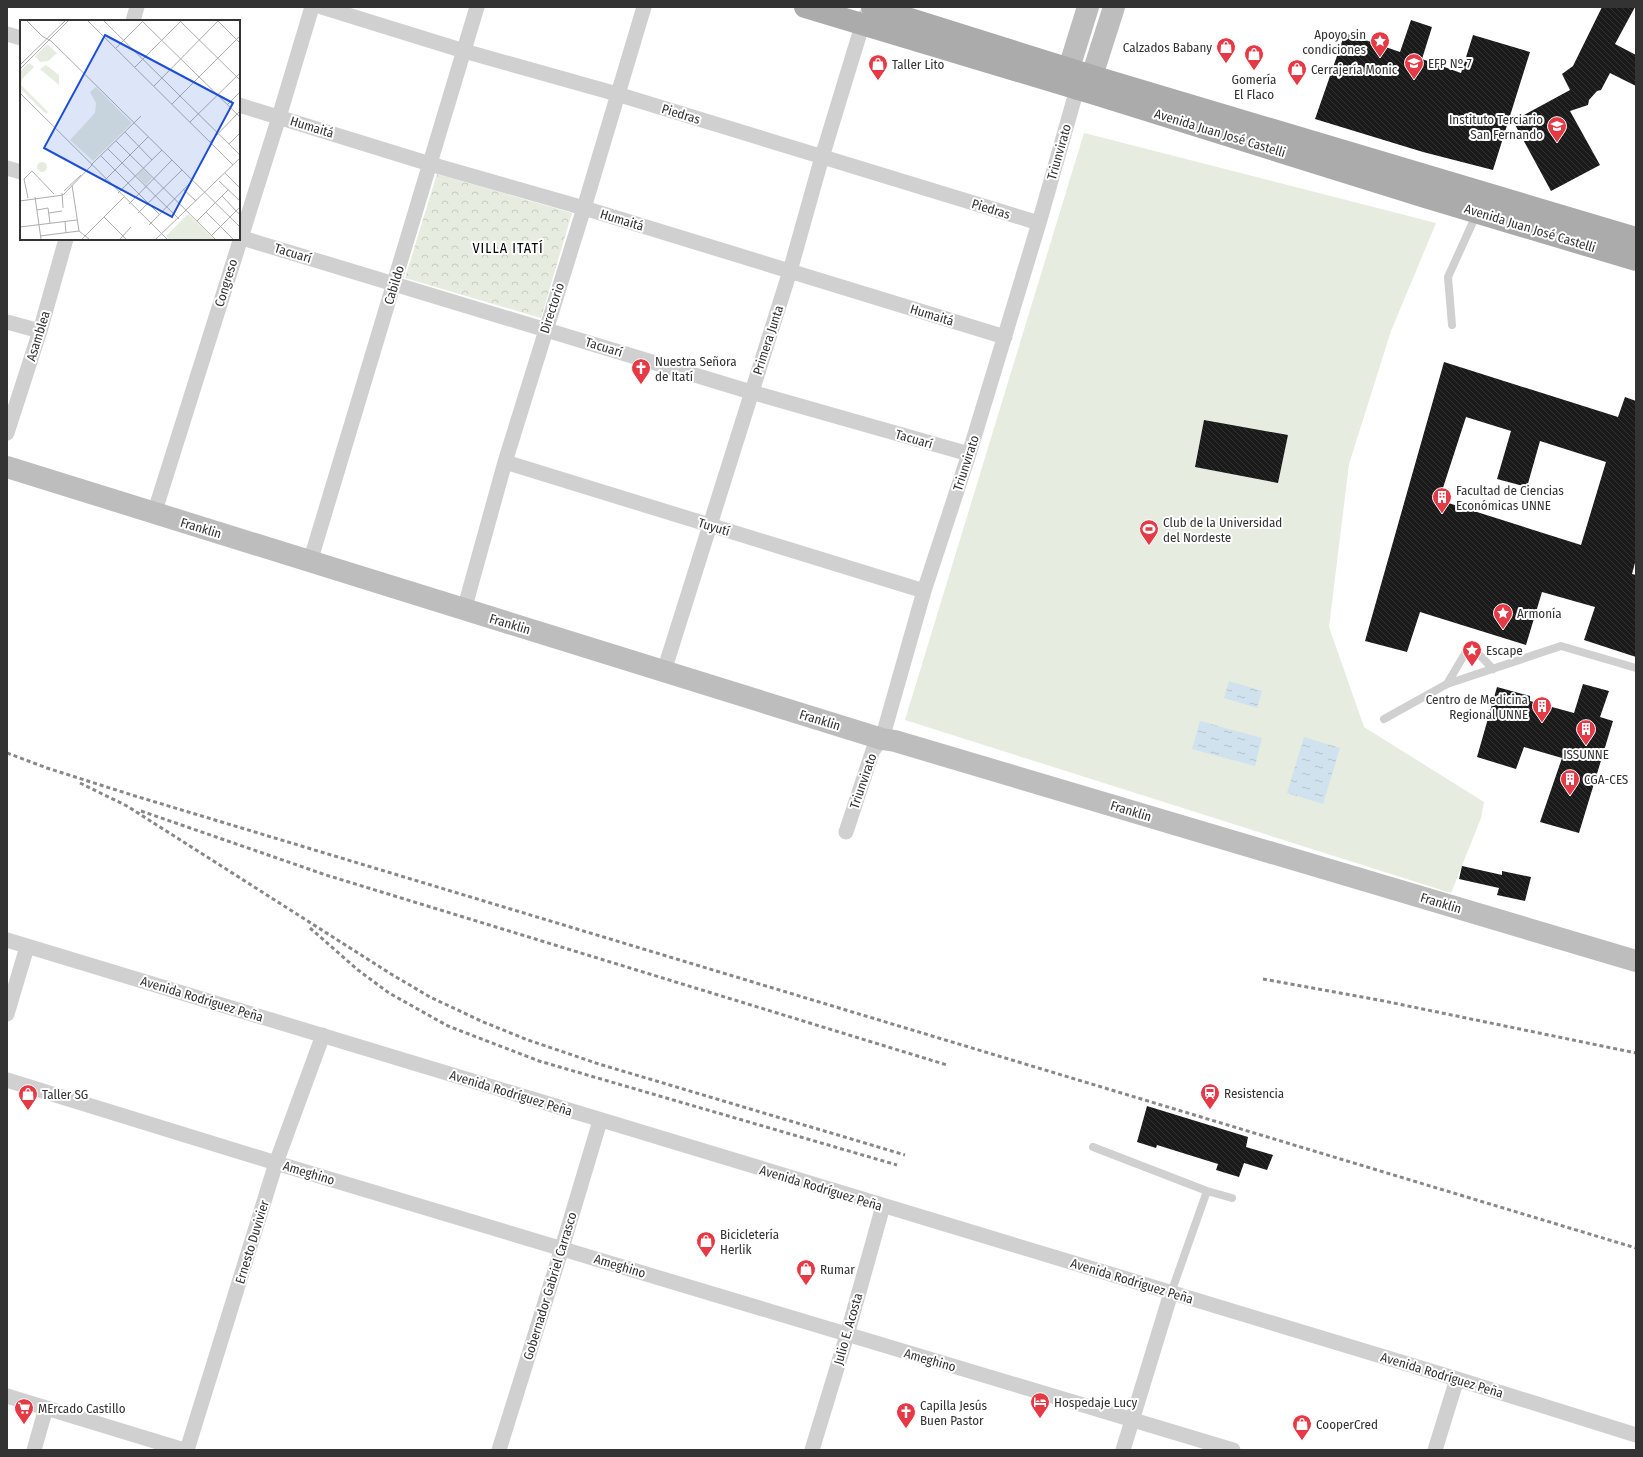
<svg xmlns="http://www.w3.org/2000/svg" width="1643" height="1457" font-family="'Fira Sans Condensed',sans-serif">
<defs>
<pattern id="forest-crowns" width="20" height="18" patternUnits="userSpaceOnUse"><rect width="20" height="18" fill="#e6ecdf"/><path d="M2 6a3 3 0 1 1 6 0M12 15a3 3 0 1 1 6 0" fill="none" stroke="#c6cbc0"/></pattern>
<pattern id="water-ripples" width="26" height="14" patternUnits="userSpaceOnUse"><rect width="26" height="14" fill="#cfe2ee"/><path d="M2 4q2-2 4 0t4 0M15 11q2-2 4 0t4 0" fill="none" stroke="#b2c2cd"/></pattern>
<pattern id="building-back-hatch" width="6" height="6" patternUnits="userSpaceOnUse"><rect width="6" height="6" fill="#1a1a1a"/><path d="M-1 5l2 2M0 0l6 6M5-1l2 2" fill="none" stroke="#333"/></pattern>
</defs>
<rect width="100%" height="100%" fill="#fff"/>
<path fill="#e6ecdf" d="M 1084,133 L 1436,223 L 1391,331 L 1349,464 L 1329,627 L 1364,727 L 1484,802 L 1481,818 L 1451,893 L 905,720 Z"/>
<path fill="url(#forest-crowns)" d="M 437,174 L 572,213 L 541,318 L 405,278 Z"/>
<path fill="url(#water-ripples)" d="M 1229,681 L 1262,691 L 1257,708 L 1224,698 Z
M 1200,721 L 1262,738 L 1255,766 L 1192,749 Z
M 1304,737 L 1340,748 L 1323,804 L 1287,793 Z"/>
<path fill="url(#building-back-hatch)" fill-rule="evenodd" d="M 1602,7 L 1635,7 L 1615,44 L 1636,55 L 1636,86 L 1610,73 L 1601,90 L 1597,91 L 1589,100 L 1588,105 L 1570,111 L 1600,165 L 1551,191 L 1513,121 L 1570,90 L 1562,74 L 1573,66 Z
M 1411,20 L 1432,27 L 1422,59 L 1461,73 L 1473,35 L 1530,52 L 1493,170 L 1423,152 L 1315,119 L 1345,33 L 1400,52 Z
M 1444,362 L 1618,417 L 1625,397 L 1636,401 L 1636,559 L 1632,574 L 1636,575 L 1636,657 L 1584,640 L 1595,607 L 1542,592 L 1526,645 L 1420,612 L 1407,652 L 1365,641 ZM 1466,417 L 1511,431 L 1497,479 L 1527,487 L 1540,441 L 1606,462 L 1581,545 L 1439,500 Z
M 1204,420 L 1288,435 L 1278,483 L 1195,467 Z
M 1583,684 L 1609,691 L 1600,717 L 1613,721 L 1579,833 L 1540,822 L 1562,758 L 1524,747 L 1516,769 L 1477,757 L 1497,687 L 1530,696 L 1530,701 L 1574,713 Z
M 1462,866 L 1502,875 L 1502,871 L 1531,877 L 1525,901 L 1497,895 L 1499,888 L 1459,879 Z
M 1147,1106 L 1248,1137 L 1246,1147 L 1273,1155 L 1267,1170 L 1244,1163 L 1239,1177 L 1216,1170 L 1218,1164 L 1157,1145 L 1156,1148 L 1137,1142 Z"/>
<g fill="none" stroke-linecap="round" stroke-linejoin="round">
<path stroke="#d0d0d0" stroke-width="8" d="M 1452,325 L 1448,277 L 1477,213
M 1447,684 L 1470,645 L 1493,669
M 1384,719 L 1447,684 L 1561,646 L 1636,668
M 1093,1147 L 1207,1191 L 1232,1198
M 1171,1293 L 1207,1191"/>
<path stroke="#d0d0d0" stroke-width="15" d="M 322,7 L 464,51 L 617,94 L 1039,223
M 133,21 L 137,7
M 7,34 L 21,38
M 239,105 L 430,164 L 584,208 L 1005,337
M 7,168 L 21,172
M 239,237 L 751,392 L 969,454
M 7,322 L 40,331
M 7,433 L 40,331 L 66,239
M 505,462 L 924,591
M 154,514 L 279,117 L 312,7
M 310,562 L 477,7
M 464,610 L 505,462 L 584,208 L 644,7
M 664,671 L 790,271 L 822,157 L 865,16
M 846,832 L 873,750 L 882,739 L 924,591 L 969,454 L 1039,223 L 1077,89
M 7,940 L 1457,1379 L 1636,1435
M 7,1014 L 27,947
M 7,1080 L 276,1163 L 1233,1450
M 7,1396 L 184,1450
M 34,1450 L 46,1408
M 187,1450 L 276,1163 L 323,1035
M 499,1450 L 562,1248 L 600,1121
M 812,1450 L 847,1335 L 883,1206
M 1123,1450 L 1171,1293
M 1435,1450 L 1457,1379"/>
<path stroke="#bdbdbd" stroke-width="22" d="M 1088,7 L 1069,68 L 1077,89 L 1092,76 L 1114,7
M 7,467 L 882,739 L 895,741 L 1636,961"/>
<path stroke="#ababab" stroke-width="22" d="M 805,7 L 1098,95 L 1425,197 L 1636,260
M 872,7 L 1092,76 L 1636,238"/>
<path stroke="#888" stroke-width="3" stroke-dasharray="4 3" stroke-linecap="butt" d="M 7,753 L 47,768 L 132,795 L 1636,1248
M 80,783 L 127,806 L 391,974 L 430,997 L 481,1021 L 528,1040 L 599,1064 L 905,1155
M 141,811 L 326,875 L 947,1065
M 310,928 L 358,970 L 389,993 L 448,1026 L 539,1061 L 897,1165
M 1263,979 L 1379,1000 L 1636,1053"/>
</g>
<defs>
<symbol id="sight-pin" viewBox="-11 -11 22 30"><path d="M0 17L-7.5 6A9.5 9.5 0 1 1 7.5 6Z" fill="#e63946" stroke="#fff"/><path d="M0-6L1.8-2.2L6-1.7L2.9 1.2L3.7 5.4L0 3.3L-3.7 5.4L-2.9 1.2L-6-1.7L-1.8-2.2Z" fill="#fff"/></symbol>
<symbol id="shop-pin" viewBox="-11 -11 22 30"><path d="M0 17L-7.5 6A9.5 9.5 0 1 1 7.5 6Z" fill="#e63946" stroke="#fff"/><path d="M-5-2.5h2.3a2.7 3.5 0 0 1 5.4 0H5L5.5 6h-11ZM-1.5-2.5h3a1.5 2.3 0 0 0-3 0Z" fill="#fff"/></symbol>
<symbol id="school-pin" viewBox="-11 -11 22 30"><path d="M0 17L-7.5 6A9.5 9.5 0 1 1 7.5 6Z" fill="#e63946" stroke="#fff"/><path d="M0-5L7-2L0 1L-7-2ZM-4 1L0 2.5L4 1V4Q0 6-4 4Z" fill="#fff"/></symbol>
<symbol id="university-pin" viewBox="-11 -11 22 30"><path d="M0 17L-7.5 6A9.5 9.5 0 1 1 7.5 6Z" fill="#e63946" stroke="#fff"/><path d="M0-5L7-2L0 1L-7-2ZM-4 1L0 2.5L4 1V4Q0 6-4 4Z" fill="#fff"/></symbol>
<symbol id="church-pin" viewBox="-11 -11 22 30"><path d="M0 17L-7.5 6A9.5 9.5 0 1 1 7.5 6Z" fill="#e63946" stroke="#fff"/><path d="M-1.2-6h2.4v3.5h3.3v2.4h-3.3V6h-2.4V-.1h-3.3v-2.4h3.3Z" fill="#fff"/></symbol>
<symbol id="building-pin" viewBox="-11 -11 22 30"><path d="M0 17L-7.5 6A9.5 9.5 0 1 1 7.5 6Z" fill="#e63946" stroke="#fff"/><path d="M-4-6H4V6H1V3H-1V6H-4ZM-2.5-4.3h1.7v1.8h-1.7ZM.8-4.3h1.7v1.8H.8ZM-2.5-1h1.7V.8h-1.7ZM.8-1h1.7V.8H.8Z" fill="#fff"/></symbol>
<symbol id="stadium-pin" viewBox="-11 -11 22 30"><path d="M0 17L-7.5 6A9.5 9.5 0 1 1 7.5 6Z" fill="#e63946" stroke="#fff"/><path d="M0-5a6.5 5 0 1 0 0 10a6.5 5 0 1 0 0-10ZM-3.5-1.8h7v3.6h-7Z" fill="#fff"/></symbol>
<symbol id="station-pin" viewBox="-11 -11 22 30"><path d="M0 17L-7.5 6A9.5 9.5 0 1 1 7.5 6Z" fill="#e63946" stroke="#fff"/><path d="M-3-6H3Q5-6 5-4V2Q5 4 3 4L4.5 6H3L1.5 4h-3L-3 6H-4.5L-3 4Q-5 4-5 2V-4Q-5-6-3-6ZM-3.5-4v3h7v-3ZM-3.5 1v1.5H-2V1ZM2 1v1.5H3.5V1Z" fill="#fff"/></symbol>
<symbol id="hotel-pin" viewBox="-11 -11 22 30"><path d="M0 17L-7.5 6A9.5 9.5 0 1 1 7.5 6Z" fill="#e63946" stroke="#fff"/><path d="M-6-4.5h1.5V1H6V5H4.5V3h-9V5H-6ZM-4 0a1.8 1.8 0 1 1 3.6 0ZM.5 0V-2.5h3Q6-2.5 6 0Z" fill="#fff"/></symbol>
<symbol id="supermarket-pin" viewBox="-11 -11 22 30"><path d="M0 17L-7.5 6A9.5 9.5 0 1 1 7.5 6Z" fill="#e63946" stroke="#fff"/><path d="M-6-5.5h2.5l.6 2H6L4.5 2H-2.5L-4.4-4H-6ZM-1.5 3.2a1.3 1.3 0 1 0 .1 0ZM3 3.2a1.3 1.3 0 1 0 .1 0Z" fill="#fff"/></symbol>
</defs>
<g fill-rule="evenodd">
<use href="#sight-pin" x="1369" y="30" width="22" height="30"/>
<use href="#shop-pin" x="1215" y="36" width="22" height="30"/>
<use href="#shop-pin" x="1243" y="43" width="22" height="30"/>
<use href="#school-pin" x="1403" y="52" width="22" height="30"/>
<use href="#shop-pin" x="867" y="53" width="22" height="30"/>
<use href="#shop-pin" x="1286" y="58" width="22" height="30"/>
<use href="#university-pin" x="1546" y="115" width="22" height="30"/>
<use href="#church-pin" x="630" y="357" width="22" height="30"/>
<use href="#building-pin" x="1431" y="486" width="22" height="30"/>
<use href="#stadium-pin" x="1138" y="518" width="22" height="30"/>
<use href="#sight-pin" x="1492" y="602" width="22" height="30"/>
<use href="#sight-pin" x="1461" y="639" width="22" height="30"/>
<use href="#building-pin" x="1531" y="695" width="22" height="30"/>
<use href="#building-pin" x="1575" y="718" width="22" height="30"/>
<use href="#building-pin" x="1559" y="768" width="22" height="30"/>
<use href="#station-pin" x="1199" y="1082" width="22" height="30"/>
<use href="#shop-pin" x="17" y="1083" width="22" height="30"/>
<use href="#shop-pin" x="695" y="1230" width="22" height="30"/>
<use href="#shop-pin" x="795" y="1258" width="22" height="30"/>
<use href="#hotel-pin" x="1029" y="1391" width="22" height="30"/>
<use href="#supermarket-pin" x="13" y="1397" width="22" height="30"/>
<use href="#church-pin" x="895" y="1401" width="22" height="30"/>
<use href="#shop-pin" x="1291" y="1413" width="22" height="30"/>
</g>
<g text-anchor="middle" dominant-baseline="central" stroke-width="4" stroke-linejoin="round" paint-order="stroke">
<g font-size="13" fill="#333" stroke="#fff" text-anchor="start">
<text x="1366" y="34" text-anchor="end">Apoyo sin<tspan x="1366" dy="15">condiciones</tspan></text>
<text x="1212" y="47" text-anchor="end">Calzados Babany</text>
<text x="1428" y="63">EFP Nº 7</text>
<text x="892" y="64">Taller Lito</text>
<text x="1311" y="69">Cerrajería Monic</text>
<text x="1254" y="79" text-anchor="middle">Gomería<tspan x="1254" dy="15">El Flaco</tspan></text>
<text x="1543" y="119" text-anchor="end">Instituto Terciario<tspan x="1543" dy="15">San Fernando</tspan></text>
<text x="655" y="361">Nuestra Señora<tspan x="655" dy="15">de Itatí</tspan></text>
<text x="1456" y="490">Facultad de Ciencias<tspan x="1456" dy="15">Económicas UNNE</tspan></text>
<text x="1163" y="522">Club de la Universidad<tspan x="1163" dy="15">del Nordeste</tspan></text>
<text x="1517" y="613">Armonía</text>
<text x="1486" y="650">Escape</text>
<text x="1528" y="699" text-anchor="end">Centro de Medicina<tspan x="1528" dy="15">Regional UNNE</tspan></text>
<text x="1586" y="754" text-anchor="middle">ISSUNNE</text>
<text x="1584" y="779">CGA-CES</text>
<text x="1224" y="1093">Resistencia</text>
<text x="42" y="1094">Taller SG</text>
<text x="720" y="1234">Bicicletería<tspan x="720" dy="15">Herlik</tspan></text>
<text x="820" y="1269">Rumar</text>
<text x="1054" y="1402">Hospedaje Lucy</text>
<text x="920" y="1405">Capilla Jesús<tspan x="920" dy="15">Buen Pastor</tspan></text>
<text x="38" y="1408">MErcado Castillo</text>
<text x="1316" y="1424">CooperCred</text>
</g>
<g font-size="13" fill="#333" stroke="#fff">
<text transform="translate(681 114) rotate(17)">Piedras</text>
<text transform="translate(312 127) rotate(17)">Humaitá</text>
<text transform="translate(1220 133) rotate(17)">Avenida Juan José Castelli</text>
<text transform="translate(1059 152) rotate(-74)">Triunvirato</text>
<text transform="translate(991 209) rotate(17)">Piedras</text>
<text transform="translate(622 220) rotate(17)">Humaitá</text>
<text transform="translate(1530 228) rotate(17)">Avenida Juan José Castelli</text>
<text transform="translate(293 253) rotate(17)">Tacuarí</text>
<text transform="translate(226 283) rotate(-73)">Congreso</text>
<text transform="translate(394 285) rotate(-73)">Cabildo</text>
<text transform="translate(552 308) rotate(-72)">Directorio</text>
<text transform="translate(932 315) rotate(17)">Humaitá</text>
<text transform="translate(38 336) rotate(-73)">Asamblea</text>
<text transform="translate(768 340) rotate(-72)">Primera Junta</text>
<text transform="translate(604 347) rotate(17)">Tacuarí</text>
<text transform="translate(914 439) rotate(16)">Tacuarí</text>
<text transform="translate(966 463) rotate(-72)">Triunvirato</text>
<text transform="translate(714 527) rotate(17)">Tuyutí</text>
<text transform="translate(201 528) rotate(17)">Franklin</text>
<text transform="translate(510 624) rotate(17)">Franklin</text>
<text transform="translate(820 720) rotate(17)">Franklin</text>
<text transform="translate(863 781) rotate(-71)">Triunvirato</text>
<text transform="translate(1131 811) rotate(17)">Franklin</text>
<text transform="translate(1441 903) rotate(17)">Franklin</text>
<text transform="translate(202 999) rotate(17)">Avenida Rodríguez Peña</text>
<text transform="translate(511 1093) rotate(17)">Avenida Rodríguez Peña</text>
<text transform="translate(309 1173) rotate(17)">Ameghino</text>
<text transform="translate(821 1188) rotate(17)">Avenida Rodríguez Peña</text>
<text transform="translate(252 1242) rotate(-73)">Ernesto Duvivier</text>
<text transform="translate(620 1266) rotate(17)">Ameghino</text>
<text transform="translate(1132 1281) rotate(17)">Avenida Rodríguez Peña</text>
<text transform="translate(550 1286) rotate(-73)">Gobernador Gabriel Carrasco</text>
<text transform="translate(848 1329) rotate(-74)">Julio E. Acosta</text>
<text transform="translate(930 1360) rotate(16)">Ameghino</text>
<text transform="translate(1442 1375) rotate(17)">Avenida Rodríguez Peña</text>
</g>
<g font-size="14" letter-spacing="1" fill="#000" stroke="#fff">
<text x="508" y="248">VILLA ITATÍ</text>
</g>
</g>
<g transform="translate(20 20)">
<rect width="220" height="220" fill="#fff"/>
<path d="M 76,67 L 112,103 L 73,141 L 50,120 L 75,93 L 76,83 L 70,72 ZM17 147a5 5 0 1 1 10 0a5 5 0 1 1-10 0Z" fill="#e6ecdf"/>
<path d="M 27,24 L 37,33 L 28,41 L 20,42 L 15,36 ZM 9,43 L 14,47 L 2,59 L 1,65 L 28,92 L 26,94 L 0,68 L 0,52 ZM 26,45 L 39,55 L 39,65 L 20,49 ZM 123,149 L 132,158 L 126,165 L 117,156 ZM 168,194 L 194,219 L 149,219 L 146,216 Z" fill="#e6ecdf"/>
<path fill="none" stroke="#adadad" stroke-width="1" d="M 7,1 L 22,16 L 31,21 L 220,207M 68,1 L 213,145M 84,1 L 220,135M 122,1 L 220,97M 160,1 L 220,60M 198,1 L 220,23M 96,28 L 123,1M 0,45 L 45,1M 115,47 L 161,1M 0,49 L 48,1M 134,66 L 198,1M 0,73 L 147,219M 152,84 L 220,16M 207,85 L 220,72M 170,102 L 220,53M 105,112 L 132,140M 96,121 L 195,219M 190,122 L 220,91M 209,124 L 220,113M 88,129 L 159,199M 81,136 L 139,194M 71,145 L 121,96M 205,153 L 220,168M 85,160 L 128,117M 199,161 L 220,181M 52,165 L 59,211 L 69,219M 163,169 L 176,181M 44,171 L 61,155M 42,173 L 43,188M 98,173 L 142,130M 202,176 L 220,195M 15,177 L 21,219M 8,178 L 4,159 L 12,151 L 34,174M 0,181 L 43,175 L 72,145M 109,184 L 152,140M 17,190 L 28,188 L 30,203M 186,192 L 213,219M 29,193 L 42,191M 118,193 L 162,150M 84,197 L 106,219M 45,201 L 46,213M 177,201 L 208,170M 129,205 L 172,161M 0,207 L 57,200M 20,216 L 59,211M 191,216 L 220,187M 62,219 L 104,177M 100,219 L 111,207M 136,219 L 220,138"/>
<path fill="#1d4ed8" fill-opacity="0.15" stroke="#1d4ed8" stroke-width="2" d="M 85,15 L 213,83 L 152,197 L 24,128 Z"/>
<rect width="220" height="220" fill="none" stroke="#333" stroke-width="2"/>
</g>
<rect width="1643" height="1457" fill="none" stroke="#333333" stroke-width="16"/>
</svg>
